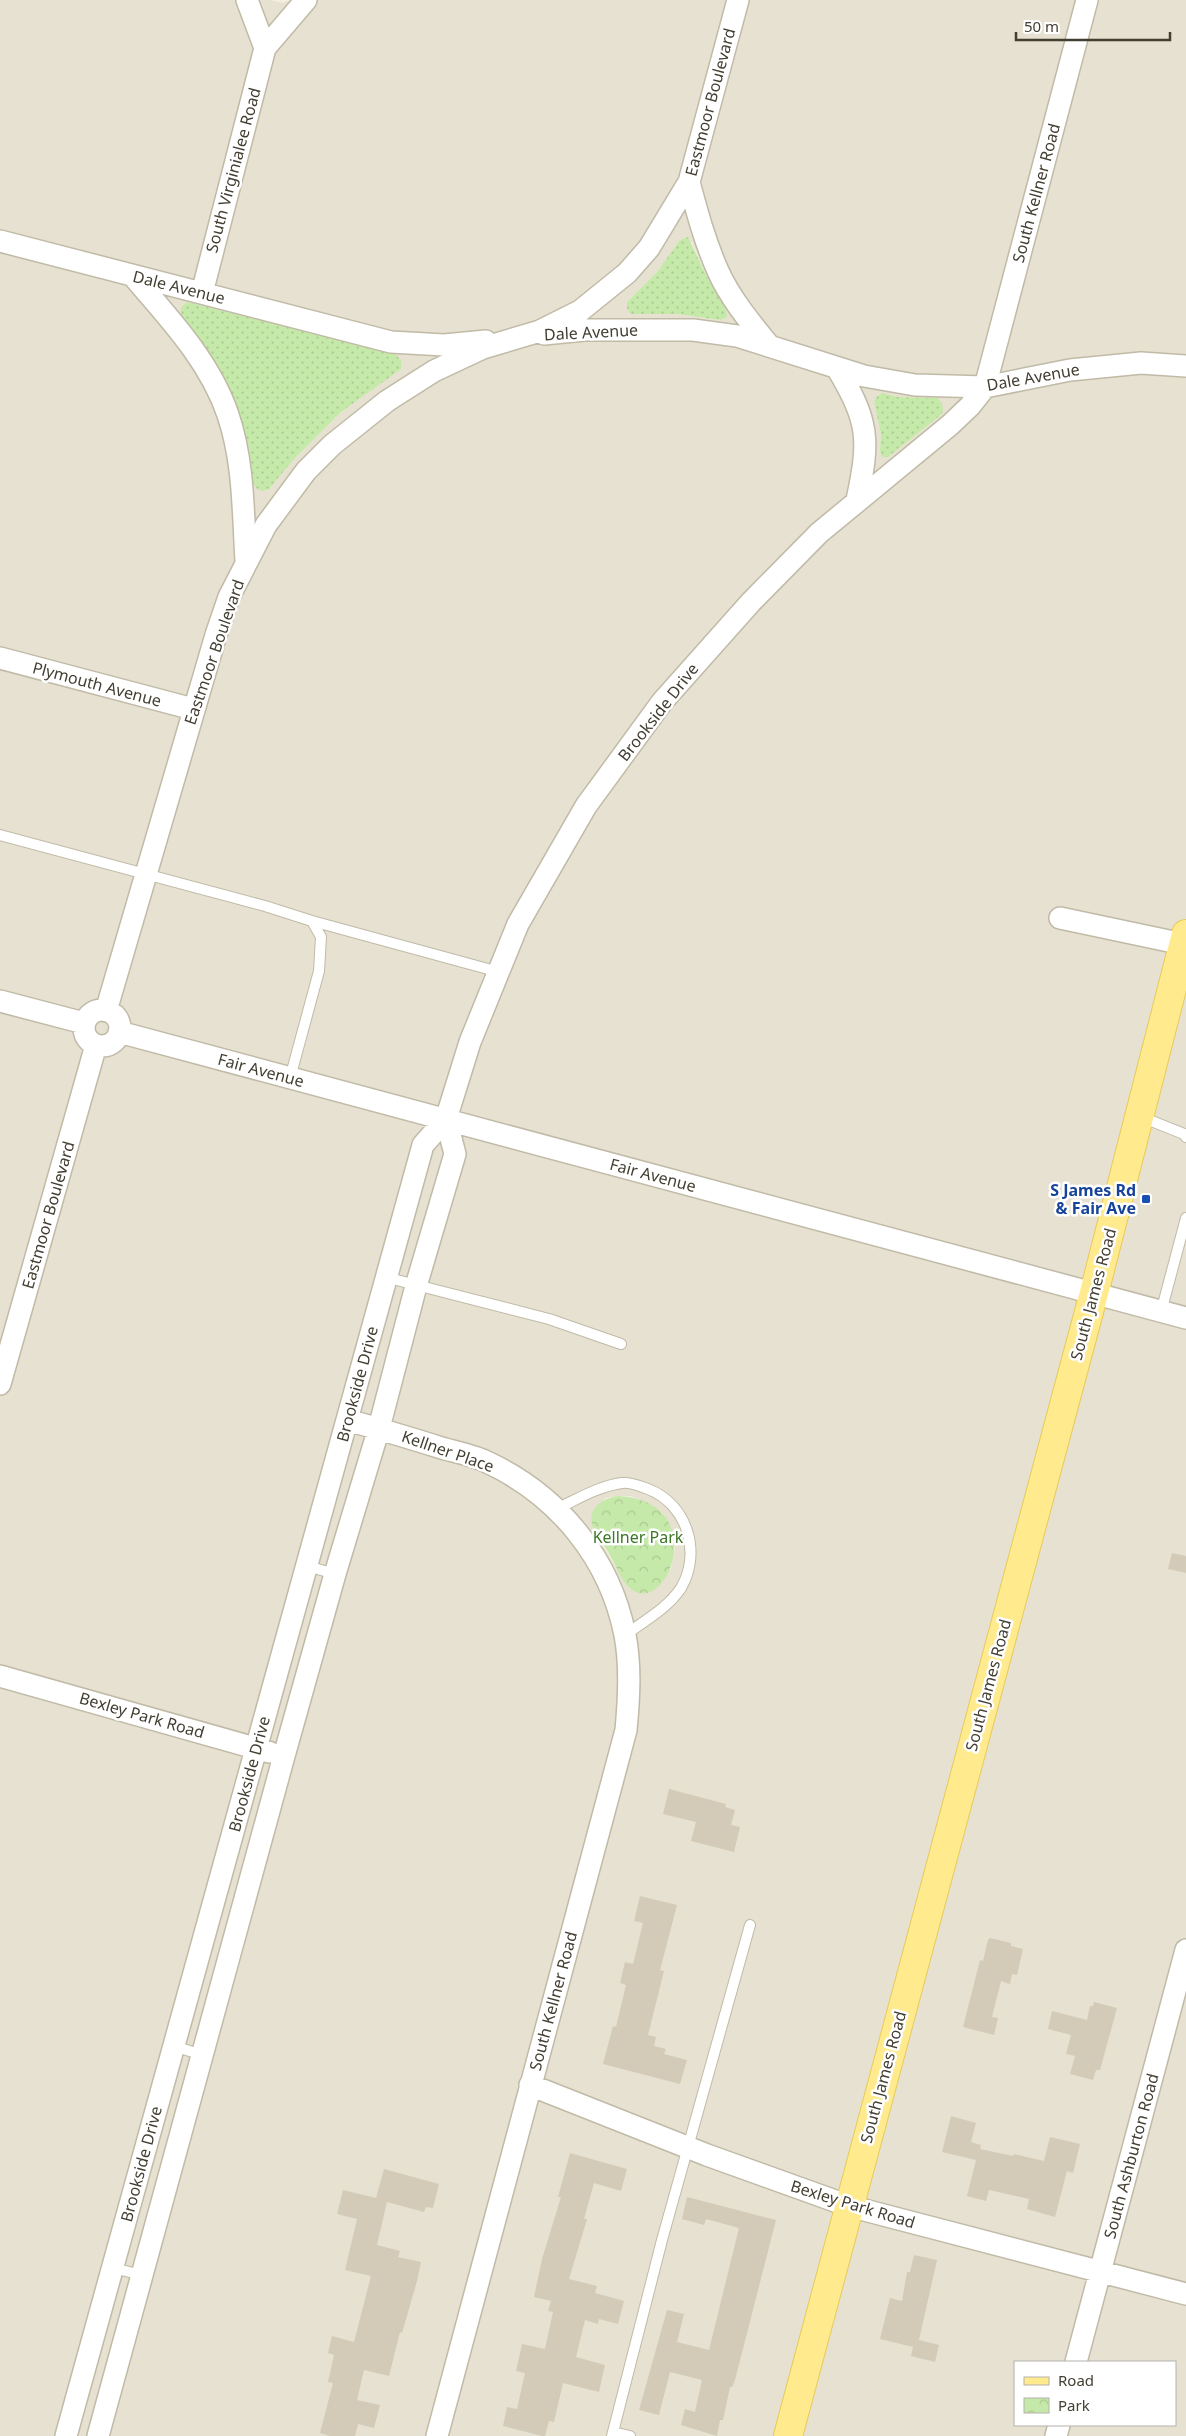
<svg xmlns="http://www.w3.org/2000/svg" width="1186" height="2436" font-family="'Noto Sans',sans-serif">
<defs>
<pattern id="grass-dots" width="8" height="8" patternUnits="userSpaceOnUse" patternTransform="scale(1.25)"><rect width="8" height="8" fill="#c5e9a8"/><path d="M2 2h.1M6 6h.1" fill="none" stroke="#aac991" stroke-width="1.8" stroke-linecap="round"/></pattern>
<pattern id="park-crowns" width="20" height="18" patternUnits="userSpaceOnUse" patternTransform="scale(1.25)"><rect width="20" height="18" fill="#c5e9a8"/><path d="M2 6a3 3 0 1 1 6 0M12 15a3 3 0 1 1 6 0" fill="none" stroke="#aac991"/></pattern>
</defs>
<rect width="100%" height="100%" fill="#f2efe2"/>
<path fill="#e6e1d0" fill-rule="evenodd" d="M 0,0 L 269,0 L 283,3 L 290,0 L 1186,0 L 1186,2436 L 0,2436 ZM 680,240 L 692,242 L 707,277 L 720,320 L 678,314 L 627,302 L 657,272 ZM 187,302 L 395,354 L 401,368 L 341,412 L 294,459 L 269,489 L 253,483 L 249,448 L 237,406 L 211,355 L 181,317 L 181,307 ZM 883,393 L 897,397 L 937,398 L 942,414 L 888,457 L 880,451 L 881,434 L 874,402 ZM 618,1496 L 631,1496 L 655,1507 L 664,1515 L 674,1538 L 675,1549 L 671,1569 L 623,1580 L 593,1528 L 605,1498 ZM 1015,2362 L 1175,2362 L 1175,2425 L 1015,2425 Z"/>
<path fill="url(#grass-dots)" d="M 688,237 L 707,277 L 726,309 L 727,317 L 720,320 L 678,314 L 631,314 L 627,309 L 627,302 L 657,272 L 680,240 Z
M 187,302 L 395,354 L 401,360 L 401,369 L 341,412 L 294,459 L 269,489 L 262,491 L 257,489 L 253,483 L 249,448 L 237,406 L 211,355 L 181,317 L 181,307 Z
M 883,393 L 897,397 L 937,398 C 943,403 944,407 942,414 L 888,457 L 882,457 L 880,451 L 881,434 L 874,402 L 877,396 Z"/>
<path fill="url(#park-crowns)" d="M 618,1496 C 713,1501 667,1618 631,1589 C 621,1581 617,1568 611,1557 C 606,1547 599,1538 593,1528 C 587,1509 600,1499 618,1496 Z"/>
<path fill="#d3cbb7" d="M 1172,1553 L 1186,1556 L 1186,1573 L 1168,1569 Z
M 669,1789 L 726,1804 L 725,1807 L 735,1810 L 731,1825 L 740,1827 L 734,1852 L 691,1841 L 696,1822 L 663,1814 Z
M 640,1896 L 677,1905 L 660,1970 L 664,1971 L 648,2035 L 656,2037 L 654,2046 L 666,2049 L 664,2054 L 687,2060 L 680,2084 L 603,2064 L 613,2026 L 616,2027 L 626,1985 L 620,1983 L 625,1962 L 633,1964 L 643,1923 L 634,1921 Z
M 990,1938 L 1011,1943 L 1011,1946 L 1023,1949 L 1017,1975 L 1012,1974 L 1010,1984 L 1001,1981 L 992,2017 L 998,2018 L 994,2035 L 963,2027 L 980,1960 L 983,1961 L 988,1940 Z
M 1094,2002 L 1117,2008 L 1100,2070 L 1096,2070 L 1093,2080 L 1070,2074 L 1075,2056 L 1066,2054 L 1071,2035 L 1048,2029 L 1052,2011 L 1087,2020 L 1090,2006 L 1093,2006 Z
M 951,2116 L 976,2123 L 971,2142 L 981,2145 L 980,2149 L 1013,2156 L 1014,2154 L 1044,2161 L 1050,2137 L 1080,2144 L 1073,2173 L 1067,2171 L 1055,2217 L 1027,2209 L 1029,2199 L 989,2190 L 986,2201 L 967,2196 L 976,2160 L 942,2152 Z
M 570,2153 L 627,2169 L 621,2191 L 594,2183 L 584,2219 L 587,2219 L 569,2279 L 597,2286 L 595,2293 L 624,2301 L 618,2324 L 599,2319 L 598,2324 L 585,2320 L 576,2357 L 605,2365 L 599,2392 L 563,2383 L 554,2422 L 549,2421 L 545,2436 L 542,2436 L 503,2426 L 507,2407 L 517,2409 L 525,2373 L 516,2371 L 522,2344 L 545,2349 L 553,2312 L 548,2311 L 551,2301 L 534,2297 L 542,2259 L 561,2197 L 558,2197 Z
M 384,2169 L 439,2184 L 433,2208 L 426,2207 L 424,2212 L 387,2202 L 377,2245 L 400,2251 L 398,2257 L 421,2262 L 417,2281 L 402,2333 L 400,2332 L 389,2376 L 364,2370 L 357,2400 L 380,2405 L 374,2428 L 358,2424 L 355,2436 L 330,2436 L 320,2433 L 333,2383 L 328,2382 L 334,2355 L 328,2353 L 332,2336 L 354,2342 L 371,2276 L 345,2270 L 357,2219 L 337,2214 L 343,2190 L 376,2198 Z
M 687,2197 L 776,2220 L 735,2380 L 732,2387 L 730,2387 L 723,2420 L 720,2420 L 717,2436 L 681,2425 L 685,2409 L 695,2412 L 702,2380 L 670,2372 L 659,2415 L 639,2410 L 667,2310 L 684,2314 L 677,2342 L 709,2350 L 739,2228 L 706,2219 L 704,2225 L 682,2219 Z
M 914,2255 L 937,2260 L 919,2340 L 939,2345 L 935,2362 L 911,2356 L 913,2347 L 880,2339 L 890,2298 L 902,2301 L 907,2272 L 910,2272 Z"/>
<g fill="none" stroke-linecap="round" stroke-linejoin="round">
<defs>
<path id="lane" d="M 0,835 L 265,906 L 312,921 L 321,937 L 319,971 L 290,1078
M 312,921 L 499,972
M 1139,1116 L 1184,1134 L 1186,1137
M 385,1277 L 549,1319 L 621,1344
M 1161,1312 L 1186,1218
M 558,1508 C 578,1499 599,1486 622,1483 C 630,1482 640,1486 648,1489 C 687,1504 702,1552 681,1588 C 668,1608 644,1621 625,1635
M 307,1566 L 335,1574
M 174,2046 L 202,2055
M 113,2268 L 142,2275
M 613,2432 L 630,2436
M 612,2436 L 662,2240 L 750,1925"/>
<path id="street" d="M 265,48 L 306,0
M 689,182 C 697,212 705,242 718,271 C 730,298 750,322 768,344
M 0,241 L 391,342 L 444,345 L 486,341
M 132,275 C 168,317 210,361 228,415 C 244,462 243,513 246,561
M 202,293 L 265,48 L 247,0
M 544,334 L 584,330 L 693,330 L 737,336 L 864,376 L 915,385 L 985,387 L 1070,370 L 1141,363 L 1186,366
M 837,368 C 869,422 870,439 857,500
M 0,658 L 193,709
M 1060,918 L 1183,944
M 0,1001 L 84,1023
M84 1028a18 18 0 1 1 36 0a18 18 0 1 1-36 0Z
M 106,1011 L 216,635 L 229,597 L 266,525 L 306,471 L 332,445 L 387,401 L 434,371 L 483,348 L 540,331 L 580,311 L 627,273 L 649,248 L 689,182 L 738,0
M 119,1032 L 1186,1318
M 0,1384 L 96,1045
M 347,1420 C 380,1429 413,1439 445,1449 C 460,1453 476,1456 489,1463 C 559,1496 610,1559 625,1635 C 631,1666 629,1699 626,1730 L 437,2436
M 0,1676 L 269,1752
M 530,2085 L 707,2155 L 849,2206 L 1186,2294
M 1076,2362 L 1186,1950
M 66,2436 L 423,1145 L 446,1119 L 470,1042 L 518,924 L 586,806 L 662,702 L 751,602 L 819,533 L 950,425 L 970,406 L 985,387 L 1087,0
M 98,2436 L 284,1756 L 335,1574 L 379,1428 L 416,1286 L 455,1154 L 446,1119
M 1056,2436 L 1059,2425"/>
<path id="primary" d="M 788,2436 L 1094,1293 L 1186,934"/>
</defs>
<use href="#lane" stroke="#c0baa7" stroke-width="12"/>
<use href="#street" stroke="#c0baa7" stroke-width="24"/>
<use href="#primary" stroke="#e8cb59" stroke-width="30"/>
<use href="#lane" stroke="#fff" stroke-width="10"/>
<use href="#street" stroke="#fff" stroke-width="21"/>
<use href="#primary" stroke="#ffea8e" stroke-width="28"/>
</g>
<rect fill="#1a4fb4" stroke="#fff" stroke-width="2" x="1141" y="1194" width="10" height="10" rx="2.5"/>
<g text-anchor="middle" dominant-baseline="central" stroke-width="5" stroke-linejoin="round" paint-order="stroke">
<g font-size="16" fill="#433e32" stroke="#fff">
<text transform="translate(710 102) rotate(-75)">Eastmoor Boulevard</text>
<text transform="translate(233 170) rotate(-75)">South Virginialee Road</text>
<text transform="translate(1036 193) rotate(-75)">South Kellner Road</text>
<text transform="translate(179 287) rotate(14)">Dale Avenue</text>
<text transform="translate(591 332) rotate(-3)">Dale Avenue</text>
<text transform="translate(1033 377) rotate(-10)">Dale Avenue</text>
<text transform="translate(214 652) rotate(-71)">Eastmoor Boulevard</text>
<text transform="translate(97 684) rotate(15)">Plymouth Avenue</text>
<text transform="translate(658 712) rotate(-52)">Brookside Drive</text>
<text transform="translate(261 1070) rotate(15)">Fair Avenue</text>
<text transform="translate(653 1175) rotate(15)">Fair Avenue</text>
<text transform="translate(48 1215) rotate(-74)">Eastmoor Boulevard</text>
<text transform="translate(1093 1294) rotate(-75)">South James Road</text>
<text transform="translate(357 1384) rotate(-75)">Brookside Drive</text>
<text transform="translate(448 1451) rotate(19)">Kellner Place</text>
<text transform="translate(988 1685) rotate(-75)">South James Road</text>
<text transform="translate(142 1715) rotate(16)">Bexley Park Road</text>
<text transform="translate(249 1774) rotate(-75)">Brookside Drive</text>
<text transform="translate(553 2001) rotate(-75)">South Kellner Road</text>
<text transform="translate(883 2077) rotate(-75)">South James Road</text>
<text transform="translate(1131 2156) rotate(-75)">South Ashburton Road</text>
<text transform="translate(141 2164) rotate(-75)">Brookside Drive</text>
<text transform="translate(853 2204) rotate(17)">Bexley Park Road</text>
</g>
<g font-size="16" font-weight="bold" fill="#164399" stroke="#fff" text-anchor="end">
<text x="1136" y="1190">S James Rd<tspan x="1136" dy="18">&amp; Fair Ave</tspan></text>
</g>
<g font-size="16" fill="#3b7724" stroke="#fff">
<text x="638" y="1537">Kellner Park</text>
</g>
</g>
<rect x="1014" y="2361" width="162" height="65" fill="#ffffff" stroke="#b4b2ad"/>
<rect x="1024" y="2377" width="25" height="8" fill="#ffea8e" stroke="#b4b2ad"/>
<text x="1058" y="2386" font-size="15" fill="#433e32">Road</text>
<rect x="1024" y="2398" width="25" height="15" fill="url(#park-crowns)" stroke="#b4b2ad"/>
<text x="1058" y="2411" font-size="15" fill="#433e32">Park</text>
<path d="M1016 32v8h154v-8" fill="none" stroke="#433e32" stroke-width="2.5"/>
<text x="1024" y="32" font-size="15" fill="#433e32" stroke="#ffffff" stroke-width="4" paint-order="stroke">50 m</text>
</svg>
